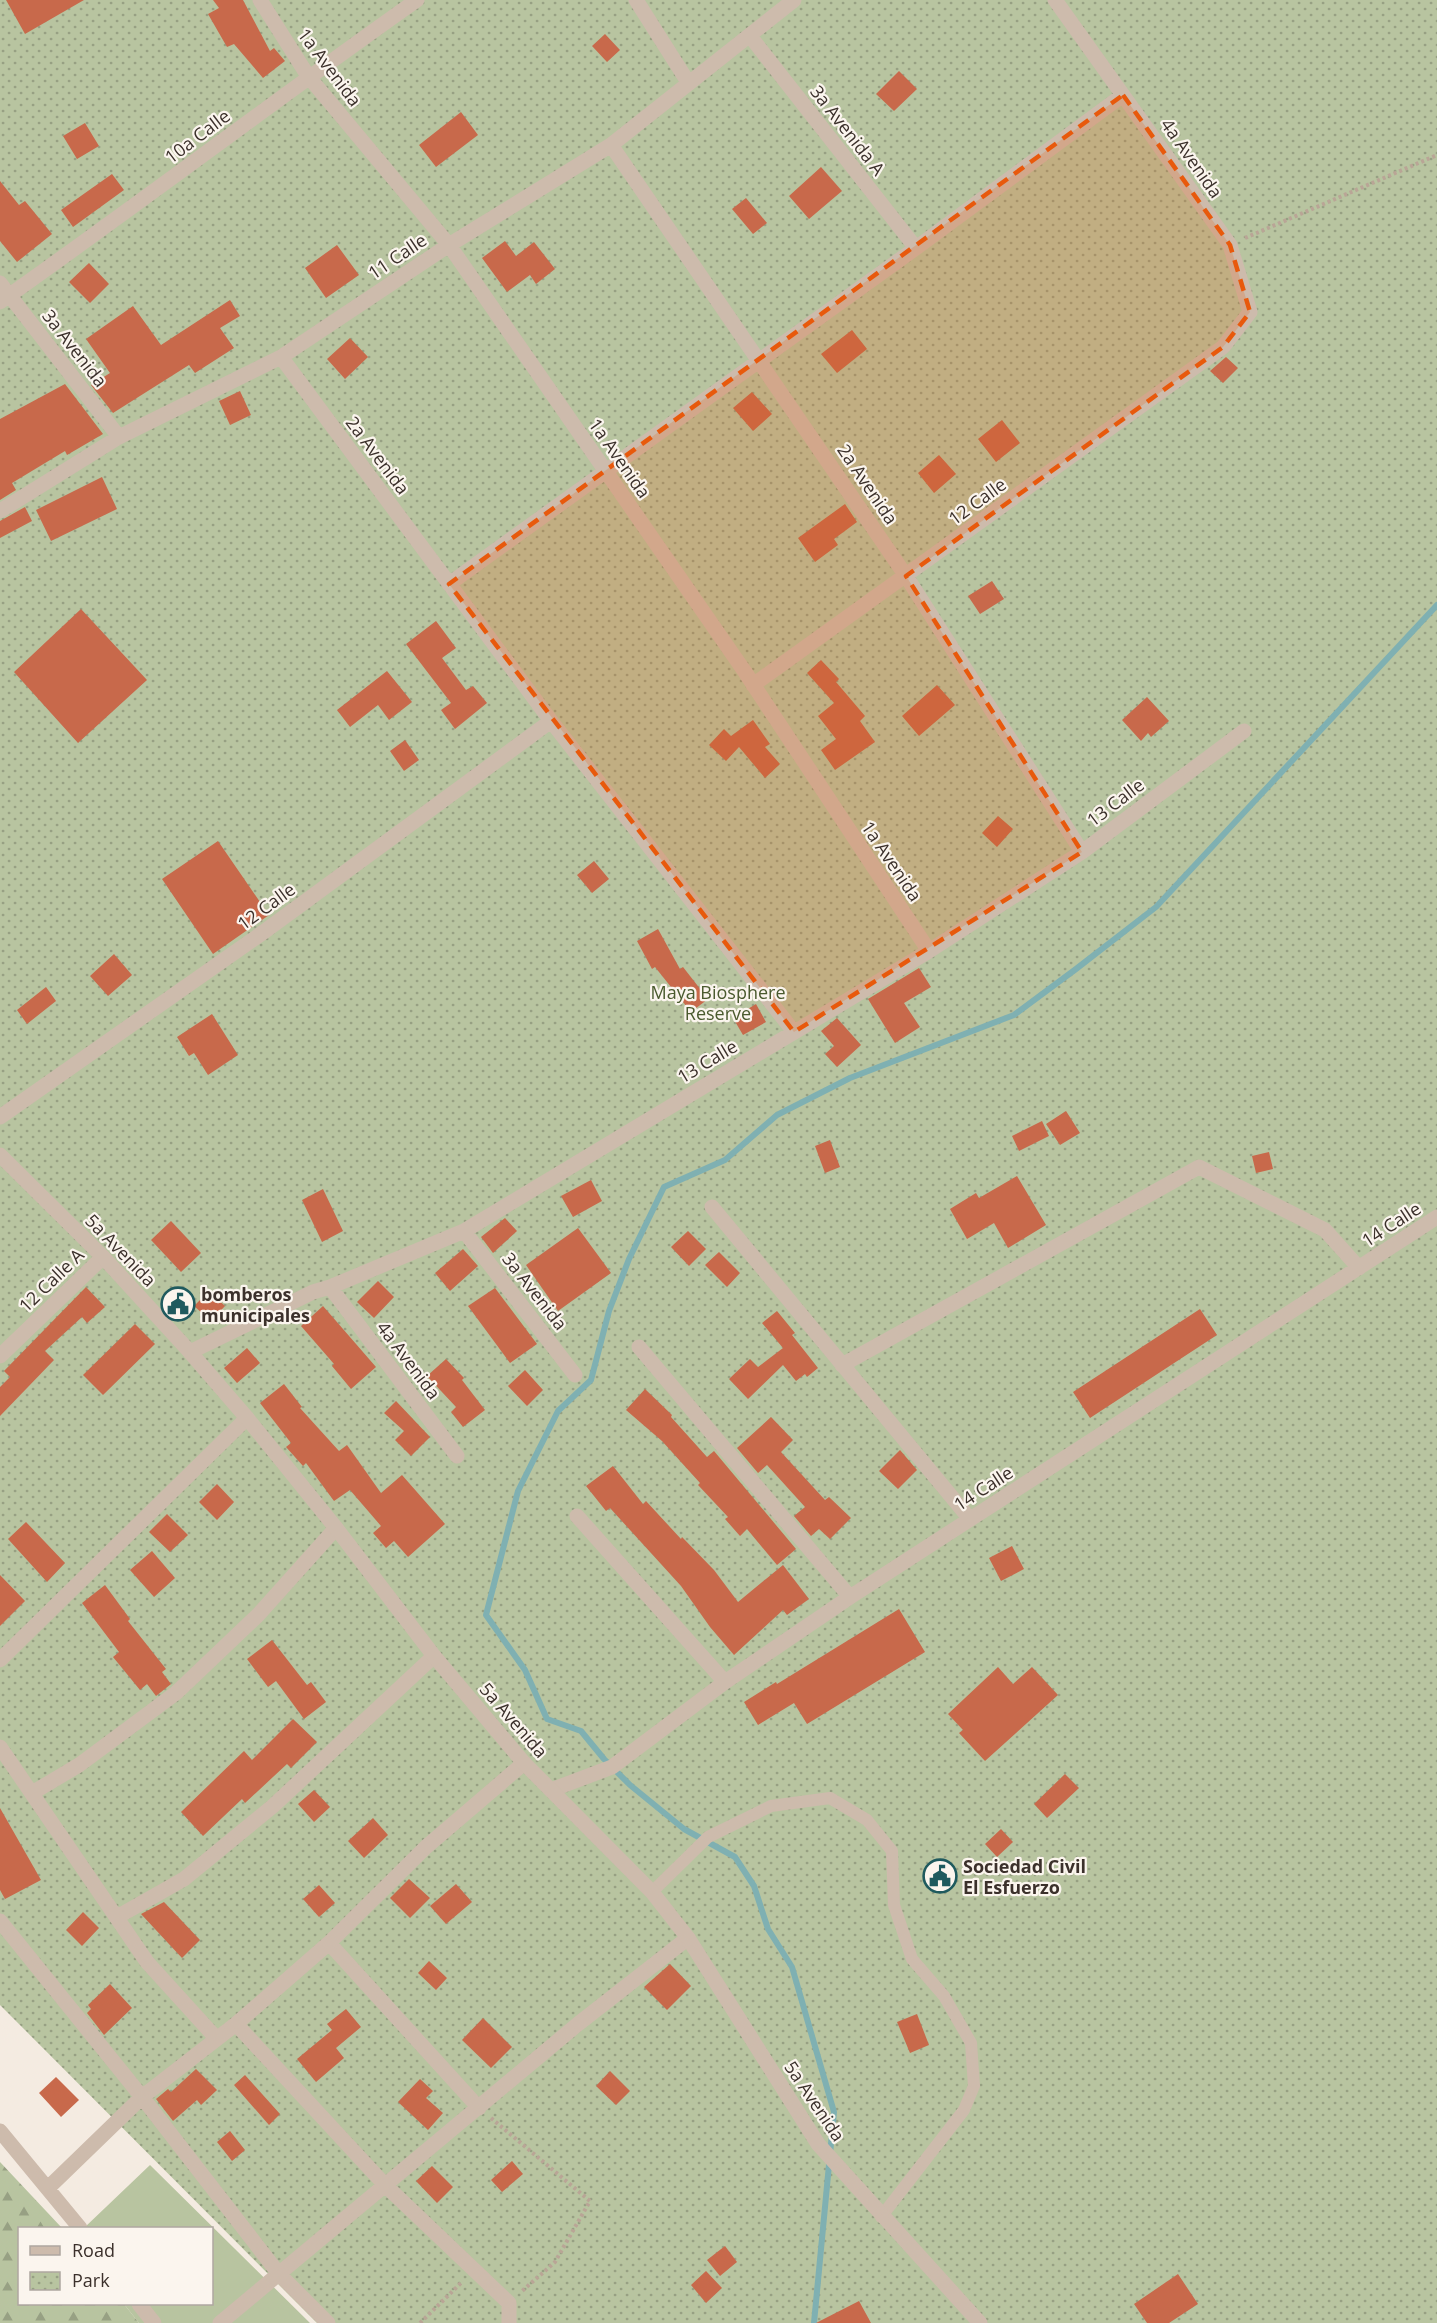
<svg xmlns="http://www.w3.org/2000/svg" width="1437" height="2323" font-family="'Open Sans',sans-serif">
<defs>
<pattern id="forest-firs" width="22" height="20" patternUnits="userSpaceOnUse" patternTransform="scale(1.5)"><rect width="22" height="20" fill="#b8c4a0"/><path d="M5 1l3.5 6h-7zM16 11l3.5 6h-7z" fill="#97a083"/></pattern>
<pattern id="park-dots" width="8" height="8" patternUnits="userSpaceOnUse" patternTransform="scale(1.5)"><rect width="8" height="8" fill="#b8c4a0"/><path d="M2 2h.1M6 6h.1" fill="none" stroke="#97a083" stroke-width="1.8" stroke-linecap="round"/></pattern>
</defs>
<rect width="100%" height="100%" fill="#f4ebe1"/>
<path fill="#b8c4a0" d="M 150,2165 L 310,2323 L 139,2323 L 124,2304 L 212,2304 L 212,2228 L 84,2228 Z"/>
<path fill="url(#forest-firs)" d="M 0,2162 L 62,2228 L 20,2228 L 20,2304 L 124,2304 L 139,2323 L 0,2323 Z"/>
<path fill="url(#park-dots)" d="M 0,0 L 1437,0 L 1437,2323 L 317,2323 L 0,2005 Z"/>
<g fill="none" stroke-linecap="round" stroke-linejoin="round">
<path stroke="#7fb0b2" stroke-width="6" d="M 814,2323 L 834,2112 L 792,1967 L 768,1929 L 754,1886 L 735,1857 L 684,1829 L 630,1785 L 604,1759 L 581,1731 L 547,1719 L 525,1670 L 486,1615 L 518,1491 L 558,1411 L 591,1380 L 609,1311 L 629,1259 L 664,1187 L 725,1160 L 777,1115 L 850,1078 L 1014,1015 L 1076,969 L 1156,907 L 1437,605"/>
</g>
<path fill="#c8694b" d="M 6,0 L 84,0 L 25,34 Z
M 213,0 L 243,0 L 270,51 L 274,48 L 285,61 L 263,78 L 234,44 L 227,47 L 208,14 L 219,8 Z
M 605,34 L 620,50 L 607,62 L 592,46 Z
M 899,71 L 917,89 L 894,111 L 876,94 Z
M 461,112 L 478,135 L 436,167 L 419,145 Z
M 85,123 L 99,146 L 77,159 L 63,136 Z
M 821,167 L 842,191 L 809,219 L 789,196 Z
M 112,174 L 124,190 L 73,227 L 61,210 Z
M 0,181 L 19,205 L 25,201 L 52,234 L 17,262 L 0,241 Z
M 746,198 L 767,223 L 753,234 L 732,209 Z
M 505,241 L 516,256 L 534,242 L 555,269 L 536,284 L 530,275 L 507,292 L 482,258 Z
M 337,245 L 359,275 L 326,298 L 305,268 Z
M 89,263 L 109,284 L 90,303 L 69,282 Z
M 230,300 L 240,316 L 220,328 L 234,348 L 195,373 L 189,365 L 113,413 L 91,385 L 110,373 L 86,339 L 133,306 L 161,345 Z
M 852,330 L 867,349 L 837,373 L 821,354 Z
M 350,338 L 368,357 L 345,379 L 327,359 Z
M 1226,357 L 1238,368 L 1223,383 L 1210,371 Z
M 65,384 L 103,434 L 67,455 L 65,451 L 12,483 L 16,490 L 0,500 L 0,419 Z
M 240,391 L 251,415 L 230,425 L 219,401 Z
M 752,392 L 772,414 L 753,431 L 733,408 Z
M 1002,420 L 1020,443 L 996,462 L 978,439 Z
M 939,455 L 956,474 L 934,493 L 918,473 Z
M 102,477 L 117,509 L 51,541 L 36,510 Z
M 845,504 L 857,522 L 834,539 L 838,545 L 815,562 L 798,538 Z
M 25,507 L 32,521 L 0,538 L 0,521 Z
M 992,581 L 1004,599 L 980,614 L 968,596 Z
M 81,609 L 147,680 L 78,743 L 14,672 Z
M 436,621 L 456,648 L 442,658 L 466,690 L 473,686 L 487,703 L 455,729 L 441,710 L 451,703 L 406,644 Z
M 821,660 L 839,679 L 836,682 L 865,716 L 860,721 L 875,742 L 835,770 L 821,750 L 836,739 L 818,716 L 834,703 L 807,673 Z
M 387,671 L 412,702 L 389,720 L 378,705 L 350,727 L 337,710 Z
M 937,685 L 955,705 L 919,736 L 902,716 Z
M 1147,697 L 1169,721 L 1151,737 L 1148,733 L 1141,741 L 1122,720 Z
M 753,720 L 770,744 L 765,747 L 780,764 L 765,778 L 739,747 L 726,761 L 709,745 L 724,729 L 731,736 Z
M 405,740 L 419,760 L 404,771 L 390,751 Z
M 998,816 L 1013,829 L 997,847 L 982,833 Z
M 218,841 L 269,915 L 213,954 L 162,879 Z
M 594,861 L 609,879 L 592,893 L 577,875 Z
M 658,929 L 680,969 L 683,967 L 708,999 L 691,1012 L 655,967 L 652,969 L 637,941 Z
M 114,954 L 132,975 L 108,996 L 90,976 Z
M 919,968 L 931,987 L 904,1003 L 920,1027 L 895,1043 L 868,999 Z
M 46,987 L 56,1001 L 27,1024 L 17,1010 Z
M 756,1004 L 766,1022 L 743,1035 L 733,1018 Z
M 212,1014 L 238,1055 L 208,1075 L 194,1053 L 189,1056 L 177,1037 Z
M 837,1018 L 861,1045 L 837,1067 L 825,1054 L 834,1046 L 821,1031 Z
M 1066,1111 L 1080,1133 L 1060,1145 L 1046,1124 Z
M 1042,1121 L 1049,1136 L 1019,1151 L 1012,1136 Z
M 830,1140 L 840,1167 L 825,1173 L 815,1146 Z
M 1269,1152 L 1273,1169 L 1256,1173 L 1252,1156 Z
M 1017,1176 L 1046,1225 L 1008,1248 L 994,1223 L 967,1239 L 950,1209 L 976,1193 L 979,1198 Z
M 591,1180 L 602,1201 L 573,1217 L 561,1196 Z
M 323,1189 L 343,1231 L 322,1242 L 302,1200 Z
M 505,1218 L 517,1231 L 493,1253 L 481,1237 Z
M 171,1221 L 201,1253 L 181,1272 L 151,1240 Z
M 578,1228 L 611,1273 L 558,1311 L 526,1265 Z
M 688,1231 L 706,1249 L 689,1266 L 671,1247 Z
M 463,1249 L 478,1266 L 450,1291 L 435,1273 Z
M 719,1252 L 740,1273 L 727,1287 L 705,1265 Z
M 378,1281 L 394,1297 L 374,1318 L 357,1302 Z
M 86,1287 L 105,1307 L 87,1323 L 82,1317 L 45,1351 L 54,1360 L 0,1416 L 0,1387 L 10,1377 L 4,1371 Z
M 495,1288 L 537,1344 L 510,1363 L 468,1306 Z
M 209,1291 L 225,1306 L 211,1321 L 194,1306 Z
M 323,1306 L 376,1367 L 351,1389 L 332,1366 L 334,1364 L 301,1326 Z
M 1200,1309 L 1217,1335 L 1090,1418 L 1073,1392 Z
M 777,1311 L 795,1333 L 792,1335 L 818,1368 L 807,1377 L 805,1374 L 796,1381 L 783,1365 L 748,1399 L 729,1379 L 750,1359 L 758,1367 L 783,1348 L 762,1323 Z
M 135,1324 L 155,1344 L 103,1395 L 83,1375 Z
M 247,1348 L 260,1363 L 237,1383 L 224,1368 Z
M 446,1359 L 464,1378 L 462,1380 L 485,1410 L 463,1427 L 451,1412 L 456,1407 L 427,1376 Z
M 525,1370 L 543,1390 L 527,1406 L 508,1386 Z
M 284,1384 L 302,1407 L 300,1408 L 339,1451 L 347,1445 L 381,1493 L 402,1475 L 445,1524 L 408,1557 L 394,1541 L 386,1548 L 373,1533 L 381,1526 L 350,1490 L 334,1501 L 306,1463 L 303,1466 L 286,1447 L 291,1443 L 260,1403 Z
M 645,1389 L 672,1415 L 671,1417 L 707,1457 L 714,1451 L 796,1549 L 777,1565 L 747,1529 L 740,1536 L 725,1519 L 728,1517 L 698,1485 L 700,1483 L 662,1441 L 626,1410 Z
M 396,1401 L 430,1437 L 411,1456 L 395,1440 L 404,1431 L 384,1413 Z
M 771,1417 L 793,1440 L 781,1452 L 825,1500 L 829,1497 L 851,1518 L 830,1539 L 819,1529 L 811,1536 L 794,1516 L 805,1507 L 767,1465 L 758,1473 L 737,1448 Z
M 900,1450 L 917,1470 L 898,1489 L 879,1471 Z
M 613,1466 L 643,1504 L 646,1501 L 681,1539 L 682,1537 L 714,1570 L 738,1602 L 783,1565 L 809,1599 L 787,1615 L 783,1610 L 734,1655 L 710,1627 L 681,1586 L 610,1508 L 606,1511 L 586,1486 Z
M 217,1484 L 234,1502 L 217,1520 L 199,1502 Z
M 167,1514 L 188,1535 L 170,1552 L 149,1532 Z
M 26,1522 L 65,1563 L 47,1582 L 8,1539 Z
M 1012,1546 L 1024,1569 L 1001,1581 L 989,1558 Z
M 152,1551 L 175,1578 L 154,1597 L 130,1570 Z
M 0,1575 L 25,1601 L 0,1626 Z
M 105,1585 L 130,1619 L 128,1621 L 166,1669 L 162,1672 L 171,1684 L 156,1696 L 147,1684 L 140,1690 L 113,1657 L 119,1652 L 82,1603 Z
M 899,1609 L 925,1652 L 807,1724 L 794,1703 L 758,1725 L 744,1702 L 776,1682 L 777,1684 Z
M 272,1640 L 307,1685 L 311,1682 L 326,1702 L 304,1719 L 276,1681 L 268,1687 L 247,1659 Z
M 998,1667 L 1013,1684 L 1032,1667 L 1058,1695 L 985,1761 L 959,1733 L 963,1730 L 948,1714 Z
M 293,1719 L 317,1742 L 291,1768 L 287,1764 L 245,1803 L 242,1799 L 203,1836 L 181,1812 L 244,1751 L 252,1760 Z
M 1065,1774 L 1079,1788 L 1047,1818 L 1034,1804 Z
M 314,1790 L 330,1807 L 314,1822 L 298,1804 Z
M 0,1808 L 41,1880 L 5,1899 L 0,1890 Z
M 373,1818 L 388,1835 L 364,1858 L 348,1841 Z
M 1001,1829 L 1013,1842 L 997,1857 L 985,1844 Z
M 409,1879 L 430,1898 L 410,1918 L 390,1898 Z
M 456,1884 L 472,1902 L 446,1924 L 430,1906 Z
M 319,1885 L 335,1903 L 319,1917 L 303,1899 Z
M 164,1902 L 200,1940 L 182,1958 L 141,1914 Z
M 83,1912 L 99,1928 L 82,1946 L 66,1930 Z
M 429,1961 L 447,1978 L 436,1990 L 418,1973 Z
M 670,1964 L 691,1986 L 667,2010 L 644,1987 Z
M 110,1984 L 132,2008 L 104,2035 L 87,2013 L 91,2009 L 88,2005 Z
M 346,2009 L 361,2027 L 336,2048 L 344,2058 L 316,2082 L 297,2059 L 332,2030 L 327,2024 Z
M 917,2014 L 929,2045 L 910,2053 L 897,2022 Z
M 483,2018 L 512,2047 L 491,2068 L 462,2040 Z
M 196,2069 L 217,2090 L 201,2105 L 197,2100 L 173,2121 L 156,2099 L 168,2089 L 171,2092 Z
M 610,2071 L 630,2091 L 616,2105 L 596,2086 Z
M 245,2075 L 280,2114 L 269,2125 L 234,2085 Z
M 56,2077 L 79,2100 L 61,2117 L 39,2093 Z
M 420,2079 L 433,2091 L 426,2098 L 443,2113 L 428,2130 L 398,2102 Z
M 230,2131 L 245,2150 L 232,2161 L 217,2142 Z
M 512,2161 L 523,2174 L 502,2192 L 491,2180 Z
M 432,2166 L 453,2187 L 437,2203 L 416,2181 Z
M 725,2246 L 737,2262 L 720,2276 L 707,2260 Z
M 706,2271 L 722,2288 L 706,2303 L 691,2285 Z
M 1178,2274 L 1198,2304 L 1169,2323 L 1147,2323 L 1134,2304 Z
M 859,2301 L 871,2323 L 816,2323 Z"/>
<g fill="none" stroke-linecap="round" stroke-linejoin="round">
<path stroke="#b9a596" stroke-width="4" stroke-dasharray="3 3" stroke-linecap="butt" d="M 1245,238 L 1437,155
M 491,2118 L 590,2201 L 555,2262 L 521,2292
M 420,2323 L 462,2282"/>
<path stroke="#cdbbac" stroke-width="12" d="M 652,1892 L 708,1837 L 771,1806 L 830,1798 L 867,1820 L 892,1851 L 894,1905 L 912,1959 L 944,1996 L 971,2043 L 974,2086 L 964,2110 L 881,2217"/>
<path stroke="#cdbbac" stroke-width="15" d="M 260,0 L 308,76 L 449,245 L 745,672 L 929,951
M 636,0 L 688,82
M 750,36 L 916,248
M 611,145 L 906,576 L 1082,852
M 0,283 L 119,437
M 0,302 C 140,203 277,99 417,0
M 281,357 L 551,721 L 794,1032
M 0,511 L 119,437 L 281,357 L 449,245 L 611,145 L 794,0
M 449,584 L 916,248 L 1123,95
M 753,685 L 1223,347 L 1250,312 L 1230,245 L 1055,0
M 0,1117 L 265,931 L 551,721
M 712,1207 L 970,1519
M 464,1231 L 575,1375
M 330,1287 L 457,1456
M 639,1347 L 850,1597
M 190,1352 L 313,1292 L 330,1287 L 464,1231 L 929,951 L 1082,852 L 1244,731
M 0,1356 L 103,1257
M 842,1365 L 1199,1167 L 1325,1230 L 1359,1268
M 577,1516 L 725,1682
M 0,1660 L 247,1418
M 0,1747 L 147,1962 L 217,2039
M 551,1790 L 612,1767 L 725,1682 L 850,1597 L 1437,1217
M 32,1793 L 79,1765 L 176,1693 L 258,1615 L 336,1528
M 117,1917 L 184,1879 L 273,1806 L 434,1656
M 0,1921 L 142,2097 L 279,2274 L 328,2323
M 329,1943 L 479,2108
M 236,2024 L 385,2185 L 509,2303 L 509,2323
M 0,2131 L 80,2228
M 48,2188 L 142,2097 L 236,2024 L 329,1943 L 426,1847 L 524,1763
M 139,2304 L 154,2323
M 220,2323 L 578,2024 L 688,1938"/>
<path stroke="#cdbbac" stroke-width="15" d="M 0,1155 L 103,1257 L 190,1352 L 247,1418 L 336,1528 L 434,1656 L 524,1763 L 652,1892 L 688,1938 L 818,2144 L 980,2323"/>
</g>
<path fill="#e8590c" fill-opacity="0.2" stroke="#e8590c" stroke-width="4.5" stroke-dasharray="12 8" stroke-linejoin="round" d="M 1123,95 L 1230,245 L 1250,312 L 1223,347 L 906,576 L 1082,852 L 794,1032 L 449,584 Z"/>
<defs>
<symbol id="civic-ring" viewBox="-11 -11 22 22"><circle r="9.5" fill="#fbf5ee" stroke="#1f5a5e" stroke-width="1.5"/><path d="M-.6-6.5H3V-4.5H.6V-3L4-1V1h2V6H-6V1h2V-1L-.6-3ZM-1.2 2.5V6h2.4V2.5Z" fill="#1f5a5e"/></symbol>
</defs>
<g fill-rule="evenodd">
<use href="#civic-ring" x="159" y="1285" width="38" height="38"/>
<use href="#civic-ring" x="921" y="1857" width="38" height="38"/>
</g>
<g text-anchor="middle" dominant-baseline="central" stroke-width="4.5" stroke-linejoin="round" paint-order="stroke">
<g font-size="18" fill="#3b302b" stroke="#fbf5ee">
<text transform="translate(330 67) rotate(53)">1a Avenida</text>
<text transform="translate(848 130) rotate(52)">3a Avenida A</text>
<text transform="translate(197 136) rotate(-37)">10a Calle</text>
<text transform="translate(1192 158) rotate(55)">4a Avenida</text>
<text transform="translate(397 256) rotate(-34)">11 Calle</text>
<text transform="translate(75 348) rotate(52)">3a Avenida</text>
<text transform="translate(378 455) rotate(53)">2a Avenida</text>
<text transform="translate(620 458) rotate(55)">1a Avenida</text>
<text transform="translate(868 484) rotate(56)">2a Avenida</text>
<text transform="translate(977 501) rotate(-36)">12 Calle</text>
<text transform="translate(1115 802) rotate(-37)">13 Calle</text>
<text transform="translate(892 861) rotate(56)">1a Avenida</text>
<text transform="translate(266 906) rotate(-36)">12 Calle</text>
<text transform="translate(707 1061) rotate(-31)">13 Calle</text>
<text transform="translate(1391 1224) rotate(-33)">14 Calle</text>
<text transform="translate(121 1250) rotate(46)">5a Avenida</text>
<text transform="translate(51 1280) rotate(-44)">12 Calle A</text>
<text transform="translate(535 1291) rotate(52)">3a Avenida</text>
<text transform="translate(409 1360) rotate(53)">4a Avenida</text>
<text transform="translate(983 1488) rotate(-33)">14 Calle</text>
<text transform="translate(514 1720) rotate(49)">5a Avenida</text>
<text transform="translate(815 2101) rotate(56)">5a Avenida</text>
</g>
<g font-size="18" fill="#4a5a2e" stroke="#fbf5ee">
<text x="718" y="992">Maya Biosphere<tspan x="718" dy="21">Reserve</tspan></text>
</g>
<g font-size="18" font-weight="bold" fill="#3b302b" stroke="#fbf5ee" text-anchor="start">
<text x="201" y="1294">bomberos<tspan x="201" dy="21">municipales</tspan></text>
<text x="963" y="1866">Sociedad Civil<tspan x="963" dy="21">El Esfuerzo</tspan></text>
</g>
</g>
<rect x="18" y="2227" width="195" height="78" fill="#fbf5ee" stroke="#aea6a0" stroke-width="1.5"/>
<rect x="30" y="2246" width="30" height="9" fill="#cdbbac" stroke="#aea6a0" stroke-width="1.5"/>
<text x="72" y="2257" font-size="18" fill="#3b302b">Road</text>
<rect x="30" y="2272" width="30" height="18" fill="url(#park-dots)" stroke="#aea6a0" stroke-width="1.5"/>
<text x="72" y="2287" font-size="18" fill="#3b302b">Park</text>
</svg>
